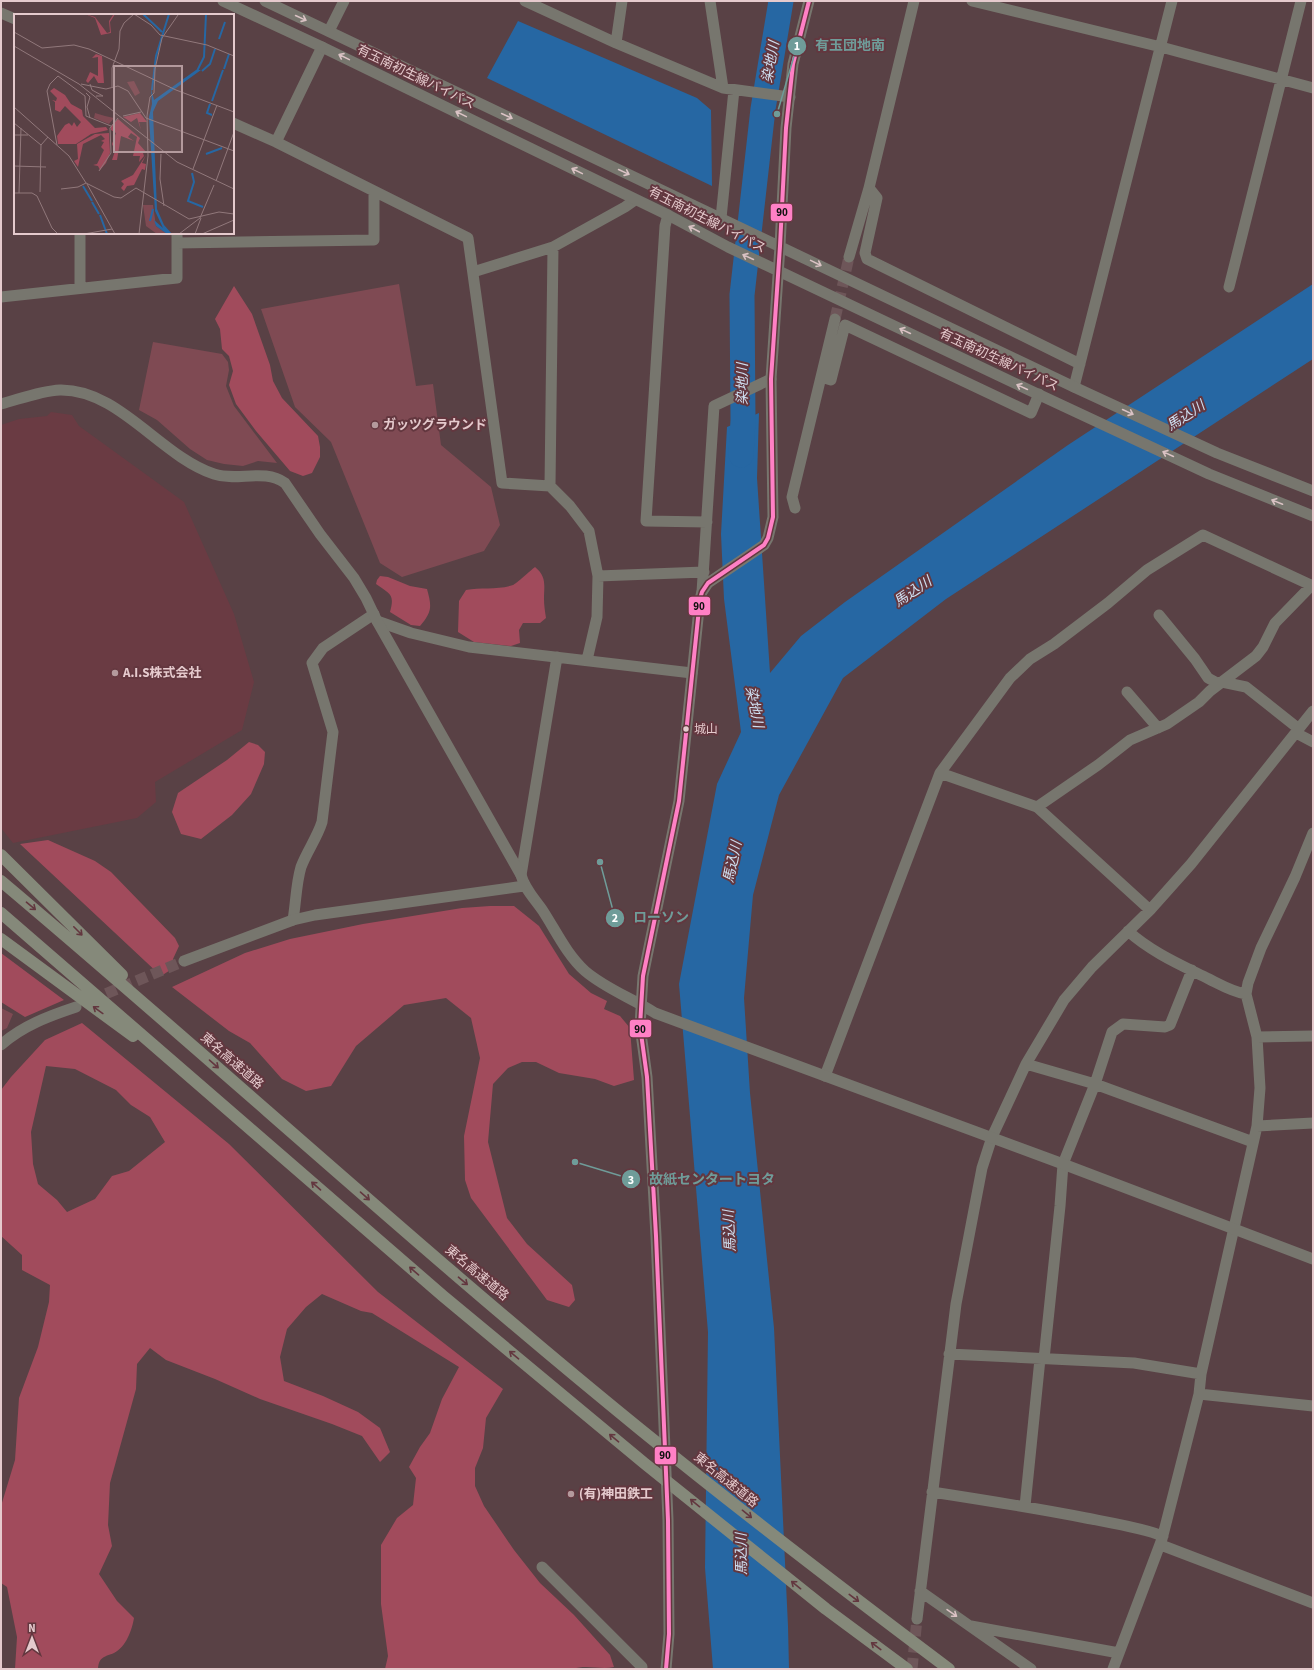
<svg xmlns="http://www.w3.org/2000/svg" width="1314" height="1670" font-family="'Source Sans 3','Noto Sans JP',sans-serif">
<rect width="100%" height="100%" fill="#594145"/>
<path fill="#6a3b43" d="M 51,412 L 72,415 L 79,426 L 184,502 L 234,614 L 254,682 L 242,730 L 155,782 L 156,802 L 137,818 L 13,843 L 1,828 L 1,425 L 19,419 L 47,416 Z"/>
<path fill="#7f4a53" d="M 399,284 L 416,386 L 433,384 L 441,445 L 491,487 L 500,525 L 484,551 L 402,577 L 380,563 L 331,442 L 295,407 L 261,309 Z
M 153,342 L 222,354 L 228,362 L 229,370 L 226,386 L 234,406 L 277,463 L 258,461 L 243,466 L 224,464 L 207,460 L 190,449 L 157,420 L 139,410 Z
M 1,1008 L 13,1014 L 7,1028 L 1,1031 Z"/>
<path fill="#a14b5c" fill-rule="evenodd" d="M 234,286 L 252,314 L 270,365 L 273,381 L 282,398 L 318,436 L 320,447 L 320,457 L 312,473 L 303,476 L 290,471 L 256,431 L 236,404 L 229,385 L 233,371 L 229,356 L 222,349 L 220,329 L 215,319 Z
M 535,567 C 547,577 544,585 544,599 C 544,605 545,612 546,618 L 540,623 L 523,623 L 519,630 L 520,643 L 511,646 L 474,642 L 458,632 L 459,601 L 466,590 C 481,587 498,590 513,585 C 516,584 531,570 535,567 Z
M 380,576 L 388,577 L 410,586 L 427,589 C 432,607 432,612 420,626 L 411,625 L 390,612 C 395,594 390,594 376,584 L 377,580 Z
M 249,742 L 258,745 L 265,752 L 264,764 L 251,794 L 232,815 L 201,839 L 181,834 L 172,812 L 178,793 L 227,760 Z
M 48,840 L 95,861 L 111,872 L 175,938 L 179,946 L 173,959 L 175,967 L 161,976 L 20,844 Z
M 490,906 L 514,906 L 539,926 L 569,974 L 591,993 L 607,1001 L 604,1009 L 620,1016 L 630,1028 L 634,1080 L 614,1086 L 595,1079 L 559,1073 L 536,1062 L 522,1062 L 508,1068 L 493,1084 L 488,1142 L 507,1218 L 527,1244 L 572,1285 L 575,1300 L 569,1307 L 547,1300 L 471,1198 L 465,1180 L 464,1136 L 480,1058 L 471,1018 L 446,998 L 404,1005 L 356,1046 L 331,1086 L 306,1091 L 282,1079 L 250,1043 L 229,1031 L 172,987 L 245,953 L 290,939 L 363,924 L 462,908 Z
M 1,953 L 64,1000 L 25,1017 L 1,1002 Z
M 82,1023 L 229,1144 L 378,1292 L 503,1389 L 486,1418 L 483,1448 L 475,1468 L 475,1486 L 484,1506 L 514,1550 L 540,1583 L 574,1615 L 610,1655 L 614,1667 C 600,1670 586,1664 573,1669 L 385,1669 L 388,1656 L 381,1604 L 381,1545 L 397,1518 L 413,1505 L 416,1478 L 409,1467 L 420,1447 L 430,1433 L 442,1399 L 459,1367 L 372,1313 L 361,1311 L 322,1294 L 306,1307 L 287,1329 L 280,1357 L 284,1381 L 323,1396 L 358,1412 L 380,1428 L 390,1452 L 380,1462 L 362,1436 L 332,1424 L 260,1399 L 215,1379 L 166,1360 L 150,1348 L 137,1364 L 136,1389 L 110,1483 L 108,1525 L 112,1546 L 99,1574 L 117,1601 L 134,1618 C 132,1630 126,1647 114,1653 C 105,1657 99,1656 98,1669 L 15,1669 L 17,1637 L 7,1587 L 1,1583 L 1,1506 L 15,1460 L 19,1398 L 38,1347 L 49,1302 L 50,1285 L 22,1270 L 22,1255 L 1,1236 L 1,1090 L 11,1077 L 45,1040 ZM 46,1066 L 75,1069 L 116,1090 L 131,1105 L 150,1117 L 165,1142 L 129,1171 L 112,1176 L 95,1199 L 67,1212 L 57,1200 L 38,1184 L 33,1164 L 31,1132 Z"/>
<path fill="#2667a3" d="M 518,21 L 697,98 L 711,110 L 712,186 L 487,78 Z
M 1313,284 L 1313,359 L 946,599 L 843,678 L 779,795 L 753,895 L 744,998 L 750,1093 L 774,1328 L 788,1626 L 789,1669 L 713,1669 L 705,1568 L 708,1332 L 679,984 L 717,784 L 741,732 L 724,599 L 721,534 L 727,427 L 759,413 L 757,478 L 770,673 L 801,636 L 845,602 L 1068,445 Z"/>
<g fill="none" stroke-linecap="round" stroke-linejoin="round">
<path stroke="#2667a3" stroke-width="25" d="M 741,455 L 743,420 L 742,295 L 763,109 L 781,1"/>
<path stroke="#6e5659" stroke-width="11" stroke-dasharray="11 5.5" stroke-linecap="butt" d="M 835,319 L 849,257"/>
<path stroke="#6e5659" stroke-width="11" stroke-dasharray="11 5.5" stroke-linecap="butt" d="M 91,1000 L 184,961
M 912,1669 L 917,1619"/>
<path stroke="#77766e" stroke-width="11" d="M 525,1 L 616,43 L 723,88 L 790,97
M 710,1 L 723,88
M 972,1 L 1161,47 L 1313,88
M 1,13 L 15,19
M 329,31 L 344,1
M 616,43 L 622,1
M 233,123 L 276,142 L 468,238 L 502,483 L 550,486 L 570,506 L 589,531 L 598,576 L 597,617 L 587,660
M 276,142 L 322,47
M 869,188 L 877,198 L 865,253 L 867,259 L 1080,364
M 668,215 L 665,226 L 646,521 L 707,522
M 721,218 L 734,90
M 80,233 L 80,288
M 177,243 L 374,240 L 374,191
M 849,257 L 869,188 L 914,1
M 473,272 L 553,247 L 625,207 L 635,200
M 1229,287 L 1301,1
M 1,297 L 177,278 L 177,233
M 821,377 L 831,380 L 845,325 L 1031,413 L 1039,394
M 1074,387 L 1172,1
M 550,486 L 553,247
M 795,508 L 792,497 L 835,319
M 598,576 L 704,572
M 702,592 L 714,406 L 771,379
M 1159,615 L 1195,659 L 1208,678 L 1219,684
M 377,621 L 411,633 L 469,647 L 692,673
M 1222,682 L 1246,687 L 1299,729
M 1127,692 L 1158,728
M 1296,733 L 1313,742
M 940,773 L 1037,807 L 1150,910
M 1037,807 L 1098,765 L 1130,740 L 1167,724 L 1199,702 L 1210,691 L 1256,656 L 1263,647 L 1275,623 L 1312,585
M 521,875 L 557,657
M 293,920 C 296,902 296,884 301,867 C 307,851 317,838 322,822 L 333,732 L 312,663 L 323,648 L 374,614
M 1128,931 C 1151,952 1181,965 1209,979 C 1221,985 1233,992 1246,994
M 1257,1037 L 1313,1036
M 1026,1064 L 1095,1084 L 1253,1142
M 825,1076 L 940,773 L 1010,678 L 1030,659 L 1054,644 L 1108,603 L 1147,570 L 1203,535 L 1313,586
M 1257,1126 L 1313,1123
M 949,1354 L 1134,1363 L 1201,1374
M 1044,1359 L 1060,1206 L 1063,1164 L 1095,1084 L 1112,1032 L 1123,1024 L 1165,1027 L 1170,1025 L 1192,970
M 1199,1394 L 1313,1406
M 932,1492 C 984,1500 1035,1508 1086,1518 C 1111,1523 1139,1527 1163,1536
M 1025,1506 L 1040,1359
M 1161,1545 L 1313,1603
M 542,1567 L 642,1667
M 920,1591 L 1031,1669
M 917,1619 L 956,1304 L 982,1168 L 992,1137 L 1026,1064 L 1064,1000 L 1092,967 L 1150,910 L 1191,864 L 1313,711
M 971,1626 L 1119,1653
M 1113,1669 L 1162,1539 L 1199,1394 L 1201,1374 L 1257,1126 L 1260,1088 L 1257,1037 L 1246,994 L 1248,983 L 1261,948 L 1295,877 L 1313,833"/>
<path stroke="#77766e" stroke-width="11" d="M 223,1 L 322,47 L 668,215 L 728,247 L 1029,390 L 1209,474 L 1313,516
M 265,1 L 1074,387 L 1217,453 L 1313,491
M 1,404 C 20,399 40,391 60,390 C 119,389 160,456 214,474 C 237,482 264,468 285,483 L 320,534 L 354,578 L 366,598 L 377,621 L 521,875 C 525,890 535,899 543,911 C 556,931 567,955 585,971 C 606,989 632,998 655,1013 L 1063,1164 L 1313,1259
M 184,961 L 293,920 L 315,915 L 524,886
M 1,1045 C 22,1026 49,1016 76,1007
M 666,1669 L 669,1634 L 668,1520 L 656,1236 L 647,1077 L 640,1026 L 643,976 L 679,801 L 700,599 L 702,592 L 708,583 L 764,545 L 768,538 L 773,517 L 771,379 L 780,246 L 786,128 L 793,64 L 809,1"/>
<path stroke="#85897a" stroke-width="12" d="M 1,855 L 122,975
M 1,881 C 216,1062 423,1253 641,1430 C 742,1512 845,1591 949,1669
M 1,913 L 443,1296 L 644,1463 L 826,1609 L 907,1669
M 1,939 L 133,1036"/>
<defs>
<path id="bus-1" d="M 666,1669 L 669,1634 L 668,1520 L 656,1236 L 647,1077 L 640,1026 L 643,976 L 679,801 L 700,599 L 702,592 L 708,583 L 764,545 L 768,538 L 773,517 L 771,379 L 780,246 L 786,128 L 793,64 L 809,1"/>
</defs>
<use href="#bus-1" stroke="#63373f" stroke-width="7"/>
<use href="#bus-1" stroke="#ff80c5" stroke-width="4"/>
</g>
<defs><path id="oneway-shaft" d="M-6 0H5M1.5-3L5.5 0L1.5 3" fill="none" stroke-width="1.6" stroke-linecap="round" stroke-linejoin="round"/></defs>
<g stroke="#dac2c4">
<use href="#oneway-shaft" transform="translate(301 18) rotate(25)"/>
<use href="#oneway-shaft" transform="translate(344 57) rotate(-154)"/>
<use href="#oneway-shaft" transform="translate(461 114) rotate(-154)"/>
<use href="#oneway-shaft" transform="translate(507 116) rotate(25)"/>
<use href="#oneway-shaft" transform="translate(577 171) rotate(-154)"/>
<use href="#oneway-shaft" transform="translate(624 172) rotate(25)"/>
<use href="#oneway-shaft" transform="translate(694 229) rotate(-152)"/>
<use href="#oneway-shaft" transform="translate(748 257) rotate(-155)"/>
<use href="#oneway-shaft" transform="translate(816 263) rotate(26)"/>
<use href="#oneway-shaft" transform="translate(905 331) rotate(-155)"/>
<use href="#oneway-shaft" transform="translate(1022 387) rotate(-155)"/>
<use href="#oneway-shaft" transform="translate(1128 412) rotate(25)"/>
<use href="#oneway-shaft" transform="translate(1168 454) rotate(-155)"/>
<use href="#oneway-shaft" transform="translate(1277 502) rotate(-158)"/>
<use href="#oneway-shaft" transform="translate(952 1613) rotate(35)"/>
</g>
<g stroke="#63373f">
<use href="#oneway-shaft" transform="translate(31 906) rotate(40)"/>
<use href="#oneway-shaft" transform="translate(78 931) rotate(45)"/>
<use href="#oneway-shaft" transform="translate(98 1010) rotate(-144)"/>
<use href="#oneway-shaft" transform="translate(214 1064) rotate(41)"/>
<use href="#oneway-shaft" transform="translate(316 1186) rotate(-139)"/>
<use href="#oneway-shaft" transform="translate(365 1196) rotate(41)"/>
<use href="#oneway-shaft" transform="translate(414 1271) rotate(-139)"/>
<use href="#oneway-shaft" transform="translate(463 1281) rotate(40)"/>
<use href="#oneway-shaft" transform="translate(514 1355) rotate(-140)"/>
<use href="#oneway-shaft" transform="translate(614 1438) rotate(-140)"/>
<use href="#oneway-shaft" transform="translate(695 1503) rotate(-141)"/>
<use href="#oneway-shaft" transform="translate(747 1514) rotate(39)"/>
<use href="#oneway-shaft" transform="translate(796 1585) rotate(-141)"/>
<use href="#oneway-shaft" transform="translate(854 1598) rotate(37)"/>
<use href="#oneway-shaft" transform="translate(876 1646) rotate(-143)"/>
</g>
<g fill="#b49a9d" stroke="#63373f" stroke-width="1.5">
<circle cx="375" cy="425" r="4"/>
<circle cx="115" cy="673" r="4"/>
<circle cx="571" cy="1494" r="4"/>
</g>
<circle fill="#e5cacd" stroke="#63373f" stroke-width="1.5" cx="686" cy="729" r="3.5"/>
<g text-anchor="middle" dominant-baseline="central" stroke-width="4" stroke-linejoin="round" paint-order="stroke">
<g font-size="12" fill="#e5cacd" stroke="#63373f" text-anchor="start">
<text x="694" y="729">城山</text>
</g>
<g font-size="13" fill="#e5cacd" stroke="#63373f">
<text transform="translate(416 77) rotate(26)">有玉南初生線バイパス</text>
<text transform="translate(707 220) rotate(27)">有玉南初生線バイパス</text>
<text transform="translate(999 360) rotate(25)">有玉南初生線バイパス</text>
<text transform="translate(232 1061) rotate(41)">東名高速道路</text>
<text transform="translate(477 1273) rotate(40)">東名高速道路</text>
<text transform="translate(726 1480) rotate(39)">東名高速道路</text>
</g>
<g font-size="13" font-weight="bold" fill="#e5cacd" stroke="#63373f" text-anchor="start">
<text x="383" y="425">ガッツグラウンド</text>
<text x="123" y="673">A.I.S株式会社</text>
<text x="579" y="1494">(有)神田鉄工</text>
</g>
<g font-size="14" font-style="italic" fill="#cfe0f2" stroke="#63373f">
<text transform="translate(771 62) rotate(-80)">染地川</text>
<text transform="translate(743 384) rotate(-90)">染地川</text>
<text transform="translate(1186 416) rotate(-33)">馬込川</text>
<text transform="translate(913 592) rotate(-34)">馬込川</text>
<text transform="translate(754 707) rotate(79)">染地川</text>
<text transform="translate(733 862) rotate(-78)">馬込川</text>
<text transform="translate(730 1231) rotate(-93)">馬込川</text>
<text transform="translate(742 1554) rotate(-91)">馬込川</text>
</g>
</g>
<g transform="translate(14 14)">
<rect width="220" height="220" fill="#594145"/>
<path d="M 120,67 L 126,79 L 121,82 L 113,68 ZM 81,99 L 91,102 L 100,104 L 95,110 L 80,104 ZM 129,191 L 139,191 L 142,212 L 153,220 L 143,220 L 132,212 Z" fill="#7f4a53"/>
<path d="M 71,0 L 81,3 L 93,19 L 96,18 L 95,7 L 99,1 L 101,0 L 96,8 L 97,19 L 87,21 L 81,4 ZM 82,40 L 88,42 L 90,69 L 84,69 L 80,62 L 74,69 L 72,67 L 76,58 L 84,62 L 84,43 L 78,44 ZM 40,74 L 51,81 L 57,90 L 68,96 L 69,102 L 81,114 L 92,113 L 94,116 L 77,120 L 62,130 L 44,130 L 43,122 L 51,111 L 55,109 L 58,112 L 60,108 L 63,113 L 67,108 L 51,92 L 46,98 L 41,96 L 41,88 L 38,86 L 42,87 L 43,84 L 36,77 ZM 126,99 L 133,108 L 125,108 L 127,116 L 123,104 L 117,108 L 109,103 ZM 104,105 L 126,124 L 124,129 L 132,138 L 129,139 L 130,142 L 125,148 L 126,142 L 119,142 L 123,123 L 117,119 L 114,123 L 120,127 L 107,122 L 103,146 L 98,146 L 101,137 L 98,130 L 102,119 L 97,116 L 97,112 ZM 95,119 L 96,139 L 92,149 L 86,156 L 84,152 L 79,151 L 83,150 L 90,136 L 87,133 L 90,128 L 87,127 L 91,125 L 87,121 L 69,130 L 64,153 L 60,147 L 64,145 L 63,130 L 81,120 ZM 132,141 L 128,149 L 132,150 L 131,156 L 128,155 L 120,171 L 113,172 L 110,177 L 107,174 L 110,170 L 107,167 L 119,161 Z" fill="#a14b5c"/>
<path d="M 182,56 L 187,56 L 144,87 L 139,98 L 143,195 L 150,211 L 158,220 L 153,220 L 142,212 L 140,206 L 149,214 L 141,197 L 139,168 L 135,103 L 138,90 L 137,74 L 140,86 Z" fill="#2667a3"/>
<path fill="none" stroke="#2667a3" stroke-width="2" d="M 129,0 L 148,18M 205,25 L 211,8M 210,55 L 215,40M 183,57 L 190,43 L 192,0M 188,57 L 196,50 L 201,35M 138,76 L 142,42 L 155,0M 198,87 L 209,56M 196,90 L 193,99 L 198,101M 192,140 L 208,134M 178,159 L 180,168 L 174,187 L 189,193M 69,172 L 78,187M 78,188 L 85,200M 86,201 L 93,220M 136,207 L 139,195"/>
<path fill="none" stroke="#91787b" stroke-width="1" d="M 120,0 L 137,11 L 146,21 L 193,31 L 220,42M 0,18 L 28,34 L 60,31 L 75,35 L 162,76 L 220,98M 0,32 L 65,70 L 163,148 L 220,175M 67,70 L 92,75 L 104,72 L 114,77 L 132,104 L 220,137M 76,70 L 78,76 L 89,82 L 82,82M 98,73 L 98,54 L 105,35 L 106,17 L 110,9 L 120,0M 72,79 L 76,83 L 73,93 L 76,104M 0,93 L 55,142 L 72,169 L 100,183 L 107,184 L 122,174 L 175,205 L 205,198 L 220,200M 109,102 L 127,98M 0,109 L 27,131 L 34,123M 0,121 L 14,121M 43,131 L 33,77 L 36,70 L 44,62 L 71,82 L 72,102 L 97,112M 147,140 L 146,165 L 150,192M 0,152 L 32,153M 179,155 L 203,91M 85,157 L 97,139 L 96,114 L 104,104M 202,167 L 220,118M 73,170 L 101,220M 47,175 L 64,173 L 72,169M 26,178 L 27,131M 0,179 L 18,179 L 23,182 L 38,214 L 44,220M 5,179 L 7,114M 70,220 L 98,215M 125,220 L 134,142 L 133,102 L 136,83 L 140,79 L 141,55 L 148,24 L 164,1M 165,220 L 186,204 L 200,171M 181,220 L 187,204M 188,220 L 220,206"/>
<path fill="#b49a9d" fill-opacity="0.15" stroke="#b49a9d" stroke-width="2" d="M 100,52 L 168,52 L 168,138 L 100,138 Z"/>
<rect width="220" height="220" fill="none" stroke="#e5cacd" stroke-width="2"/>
</g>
<path fill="none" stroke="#6f9c99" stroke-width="1.5" d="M777 114L797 46M600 862L615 918M575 1162L631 1179"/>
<g fill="#6f9c99" stroke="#63373f" stroke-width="1.5">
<circle cx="777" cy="114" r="4"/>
<circle cx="600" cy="862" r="4"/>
<circle cx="575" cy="1162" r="4"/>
<circle cx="797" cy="46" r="10"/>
<circle cx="615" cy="918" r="10"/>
<circle cx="631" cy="1179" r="10"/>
</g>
<g font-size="12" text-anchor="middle" font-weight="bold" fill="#fff">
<text x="797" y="50">1</text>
<text x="615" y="922">2</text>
<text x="631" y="1184">3</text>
</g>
<g font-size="14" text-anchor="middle" font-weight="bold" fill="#6f9c99" stroke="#63373f" stroke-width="4" stroke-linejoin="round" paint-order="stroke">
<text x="850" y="50">有玉団地南</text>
<text x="661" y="922">ローソン</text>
<text x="712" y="1184">故紙センタートヨタ</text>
</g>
<g stroke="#63373f" stroke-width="1.5">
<rect x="770" y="203" width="23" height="19" rx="4" fill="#ff80c5"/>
<rect x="688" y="596" width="23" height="20" rx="4" fill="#ff80c5"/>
<rect x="629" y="1019" width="23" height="19" rx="4" fill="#ff80c5"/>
<rect x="654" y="1446" width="23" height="19" rx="4" fill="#ff80c5"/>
</g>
<g font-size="11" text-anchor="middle" font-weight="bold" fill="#111">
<text x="782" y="216">90</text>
<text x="699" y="610">90</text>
<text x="640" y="1033">90</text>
<text x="665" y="1459">90</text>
</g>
<rect width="1314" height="1670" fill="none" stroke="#e5cacd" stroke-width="4"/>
<g transform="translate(32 1638)" stroke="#63373f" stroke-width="3" paint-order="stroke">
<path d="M0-3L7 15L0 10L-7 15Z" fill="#e5cacd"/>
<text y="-6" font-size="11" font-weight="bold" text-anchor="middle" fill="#e5cacd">N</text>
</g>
</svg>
